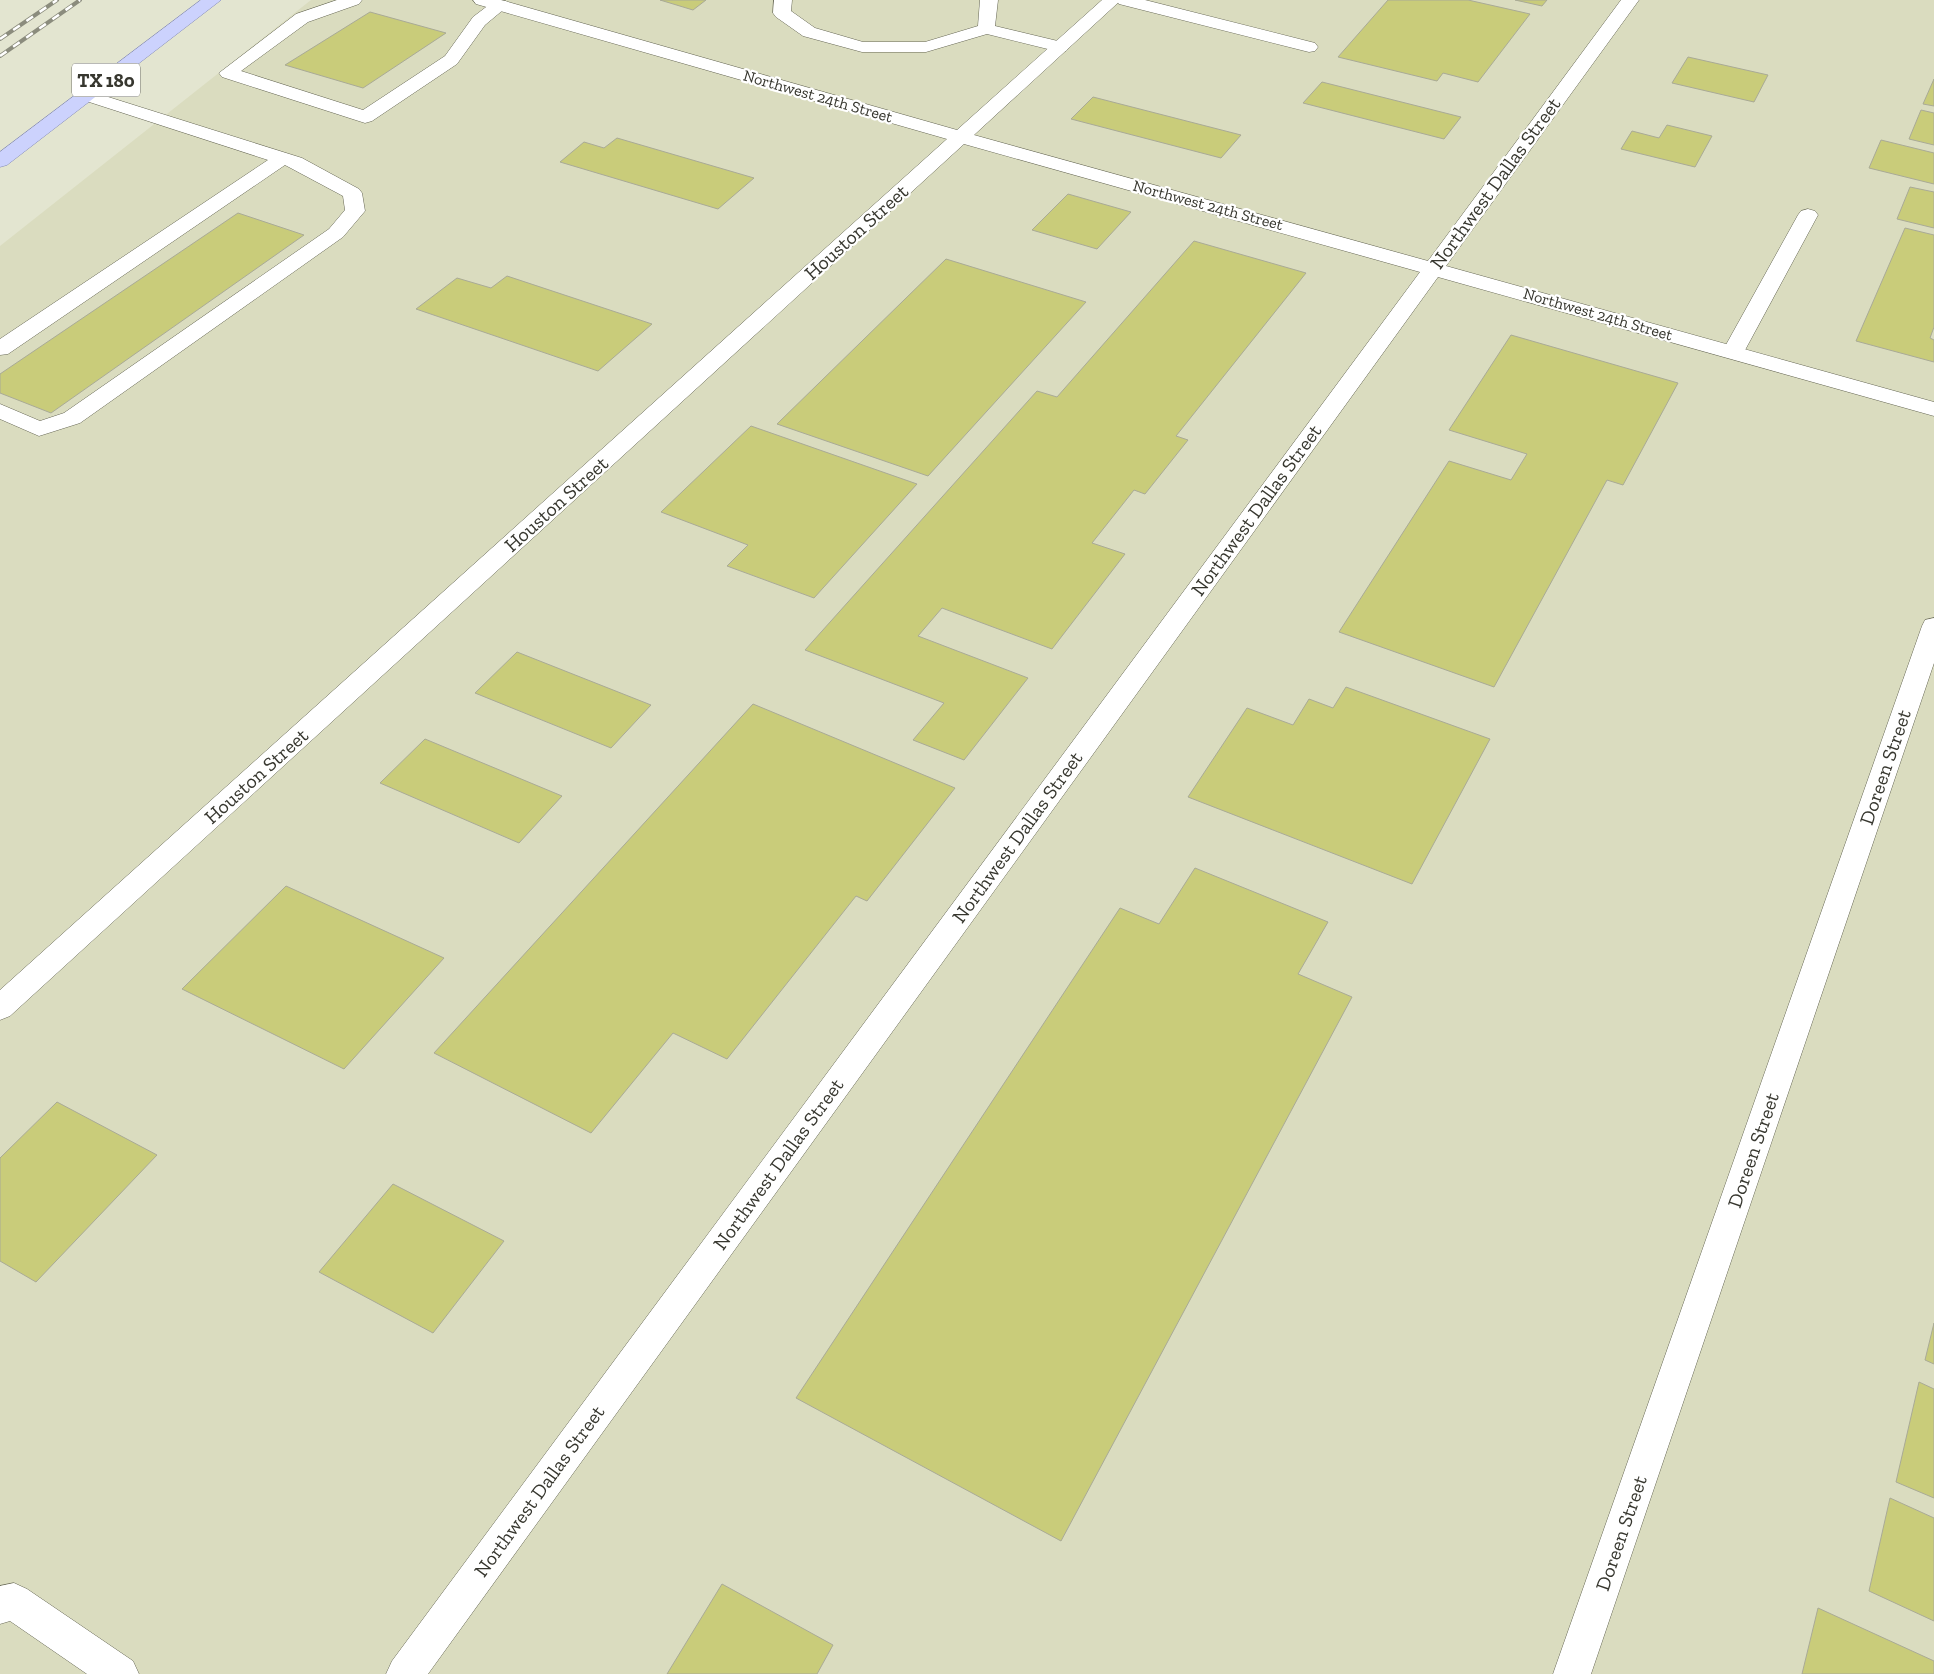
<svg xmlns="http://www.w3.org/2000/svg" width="1934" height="1674" font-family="'Zilla Slab',serif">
<rect width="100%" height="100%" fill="#e3e5d0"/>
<path fill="#dadcbf" d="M 311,0 L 1934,0 L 1934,1674 L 0,1674 L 0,246 Z"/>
<path fill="#c9cc7a" stroke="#a9aa96" d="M 660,0 L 706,0 L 693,10 Z
M 1388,0 L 1468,0 L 1530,14 L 1478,82 L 1443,73 L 1437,81 L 1338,57 Z
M 1515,0 L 1547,0 L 1542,6 Z
M 370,12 L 446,33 L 363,88 L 285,65 Z
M 1688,57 L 1768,75 L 1754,102 L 1672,83 Z
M 1934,79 L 1934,106 L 1923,104 Z
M 1322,82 L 1461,117 L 1444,139 L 1303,103 Z
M 1093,97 L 1241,135 L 1221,158 L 1071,119 Z
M 1921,110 L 1934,113 L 1934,145 L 1909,139 Z
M 1667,125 L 1712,136 L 1695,167 L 1621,149 L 1632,131 L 1659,138 Z
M 617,138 L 754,178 L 718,209 L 560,162 L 584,142 L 604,148 Z
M 1881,140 L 1934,153 L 1934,184 L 1869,168 Z
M 1910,187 L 1934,192 L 1934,228 L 1897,219 Z
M 1068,194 L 1131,212 L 1097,249 L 1032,230 Z
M 238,213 L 304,235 L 51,413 L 0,393 L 0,374 Z
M 1905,228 L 1934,235 L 1934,327 L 1930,338 L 1934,340 L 1934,362 L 1856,341 Z
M 1194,241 L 1306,273 L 1176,436 L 1188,440 L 1145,494 L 1134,490 L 1092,543 L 1125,554 L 1052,649 L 942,608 L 918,636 L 1028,678 L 964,760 L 913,740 L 944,703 L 805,650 L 1037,391 L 1057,397 Z
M 946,259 L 1086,302 L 928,476 L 777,424 Z
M 507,276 L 652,324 L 598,371 L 416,309 L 457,278 L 491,288 Z
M 1511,335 L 1678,383 L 1623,485 L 1607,480 L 1494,687 L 1339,632 L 1449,461 L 1511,480 L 1527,454 L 1449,430 Z
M 751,426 L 917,484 L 814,598 L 727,566 L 748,545 L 661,512 Z
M 517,652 L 651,705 L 611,748 L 475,693 Z
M 1346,687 L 1490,739 L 1412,884 L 1188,797 L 1247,708 L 1293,725 L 1309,699 L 1333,708 Z
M 753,704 L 955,788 L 867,901 L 856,896 L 727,1059 L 673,1033 L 591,1133 L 434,1053 Z
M 425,739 L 562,796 L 519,843 L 380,783 Z
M 1195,868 L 1328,922 L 1298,974 L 1352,997 L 1061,1541 L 796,1398 L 1120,908 L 1159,924 Z
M 286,886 L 444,958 L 344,1069 L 182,989 Z
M 57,1102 L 157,1155 L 36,1282 L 0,1261 L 0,1158 Z
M 393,1184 L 504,1241 L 433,1333 L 319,1272 Z
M 1934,1323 L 1934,1364 L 1925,1360 Z
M 1919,1382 L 1934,1389 L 1934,1498 L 1896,1482 Z
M 1890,1498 L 1934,1518 L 1934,1621 L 1869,1591 Z
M 722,1584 L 833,1645 L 817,1674 L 667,1674 Z
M 1818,1608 L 1934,1661 L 1934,1674 L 1802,1674 Z"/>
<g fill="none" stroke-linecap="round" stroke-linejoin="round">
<defs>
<path id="lane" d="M 337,0 L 362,0 L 359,4 L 308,22 L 241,71 L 363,110 L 445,56 L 473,17 L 494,1 L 506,1 L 509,5 L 485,25 L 457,64 L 372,121 L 365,123 L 222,77 L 219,73 L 296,14 Z
M 774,0 L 792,0 L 791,11 L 815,28 L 863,42 L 925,42 L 978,26 L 980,0 L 998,0 L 995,26 L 1066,43 L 1069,47 L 1066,51 L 1060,52 L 987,34 L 926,52 L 862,52 L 803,36 L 776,17 L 773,13 Z
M 1116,0 L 1145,0 L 1315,43 L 1318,47 L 1315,51 L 1309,52 L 1119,4 Z
M 86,90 L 302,158 L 359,189 L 362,193 L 365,211 L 343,237 L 80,423 L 39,436 L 0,419 L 0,404 L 40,421 L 64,413 L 329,229 L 345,210 L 343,196 L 285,165 L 8,354 L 0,355 L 0,339 L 268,160 L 80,99 L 77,95 L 80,91 Z
M 1808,209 L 1815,211 L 1818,215 L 1744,352 L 1741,357 L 1733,358 L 1725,357 L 1722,352 L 1798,215 L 1801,211 Z
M 14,1583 L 27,1589 L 133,1661 L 139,1674 L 87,1674 L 10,1621 L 0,1624 L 0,1586 Z"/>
<path id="street" d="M 473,0 L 501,0 L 957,130 L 1102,0 L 1121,0 L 974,135 L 1428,261 L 1621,0 L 1639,0 L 1446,266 L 1934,402 L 1934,416 L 1438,277 L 428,1674 L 386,1674 L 392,1661 L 1420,272 L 964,144 L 10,1016 L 0,1020 L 0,990 L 947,139 L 476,4 Z
M 1934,618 L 1934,663 L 1591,1674 L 1553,1674 L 1922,626 L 1925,620 Z"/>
<path id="primary" d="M 201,0 L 221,0 L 7,165 L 0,167 L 0,152 Z"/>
</defs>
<use href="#lane" stroke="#666755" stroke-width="1"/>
<use href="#street" stroke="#666755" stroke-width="1"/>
<use href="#primary" stroke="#8288b4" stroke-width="1"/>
<use href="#lane" fill="#fff" fill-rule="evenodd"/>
<use href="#street" fill="#fff" fill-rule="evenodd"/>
<use href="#primary" fill="#ccd2fd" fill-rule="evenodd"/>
<defs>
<path id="rail" d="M 0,39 L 57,0
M 0,56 L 80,0"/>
</defs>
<use href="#rail" stroke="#8b8c7d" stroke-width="4"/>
<use href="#rail" stroke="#fff" stroke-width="2.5" stroke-dasharray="8" stroke-linecap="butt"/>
</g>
<g text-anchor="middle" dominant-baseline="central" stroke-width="4.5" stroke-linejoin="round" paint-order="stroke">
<g font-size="16" fill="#37372f" stroke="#fff">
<text transform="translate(818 96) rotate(16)">Northwest 24th Street</text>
<text transform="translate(1208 205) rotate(15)">Northwest 24th Street</text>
<text transform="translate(1598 314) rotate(16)">Northwest 24th Street</text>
</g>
<rect fill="#fff" stroke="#73736d" stroke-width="1" x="72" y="63.5" width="68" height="33" rx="4"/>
<g font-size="19" font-weight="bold" fill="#37372f">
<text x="106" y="80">TX 180</text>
</g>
<g font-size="20" fill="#37372f" stroke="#fff">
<text transform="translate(1495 183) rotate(-54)">Northwest Dallas Street</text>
<text transform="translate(856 232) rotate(-42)">Houston Street</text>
<text transform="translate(556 504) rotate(-42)">Houston Street</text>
<text transform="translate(1256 510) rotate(-54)">Northwest Dallas Street</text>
<text transform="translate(1885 767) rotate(-71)">Doreen Street</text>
<text transform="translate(256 776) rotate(-42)">Houston Street</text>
<text transform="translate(1017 837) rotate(-54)">Northwest Dallas Street</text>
<text transform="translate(1753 1150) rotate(-71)">Doreen Street</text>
<text transform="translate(778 1164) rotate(-54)">Northwest Dallas Street</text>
<text transform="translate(539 1491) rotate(-54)">Northwest Dallas Street</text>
<text transform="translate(1621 1533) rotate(-71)">Doreen Street</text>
</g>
</g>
</svg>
